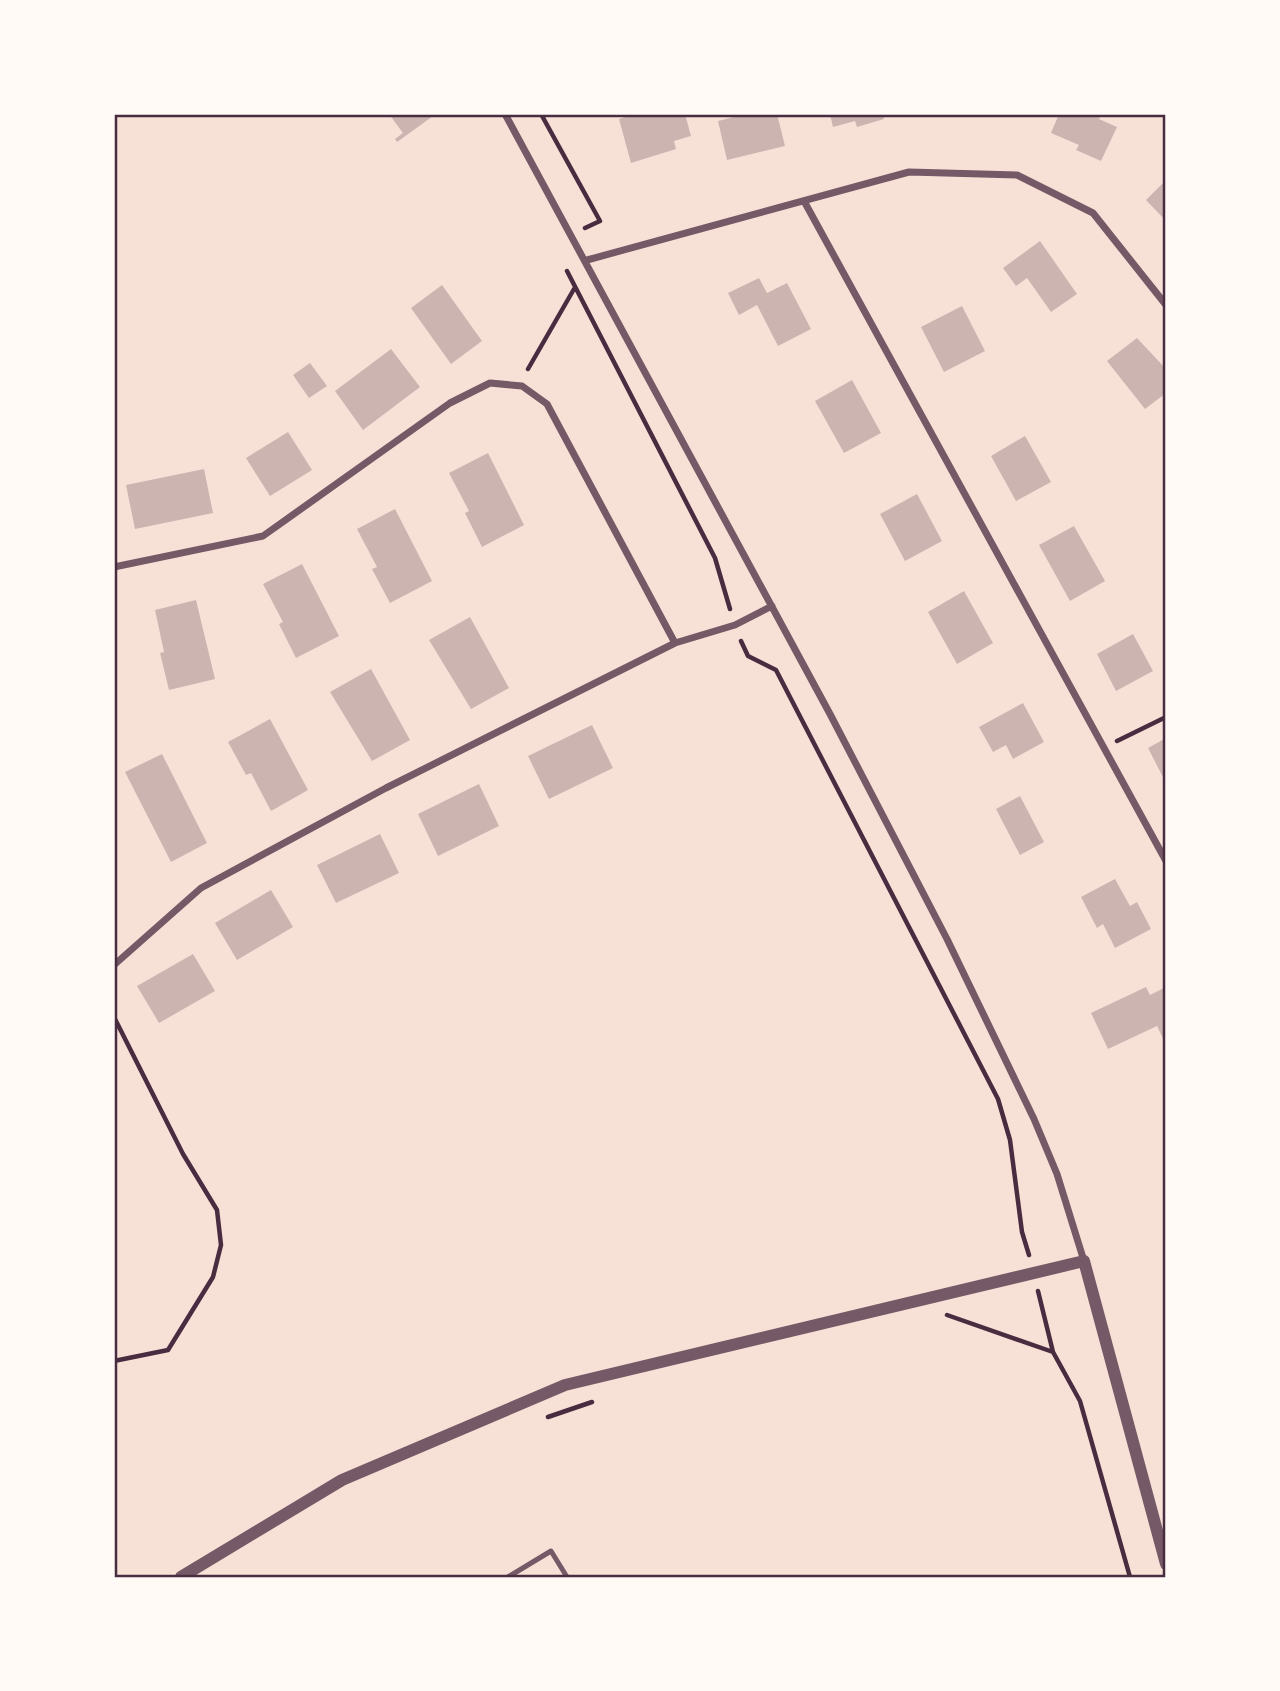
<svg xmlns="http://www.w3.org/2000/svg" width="1280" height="1691" font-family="Jost,sans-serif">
<rect width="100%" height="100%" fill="#f7e1d7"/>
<path fill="#ccb4b1" d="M 389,114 L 436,114 L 397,142 L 395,139 L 403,133 Z
M 636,114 L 685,114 L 691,136 L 674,141 L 676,149 L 631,163 L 619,119 Z
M 746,114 L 777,114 L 785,146 L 727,160 L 718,121 Z
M 830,114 L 883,114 L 884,119 L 857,127 L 855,121 L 833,127 Z
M 1059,114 L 1101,114 L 1099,119 L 1117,127 L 1101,161 L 1076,150 L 1079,145 L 1051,133 Z
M 1166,180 L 1166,221 L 1146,200 Z
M 1040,241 L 1077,294 L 1051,312 L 1027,278 L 1016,286 L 1003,268 Z
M 759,278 L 767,293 L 787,283 L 811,329 L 778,346 L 757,305 L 739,315 L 728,293 Z
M 442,285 L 482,341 L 451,364 L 411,308 Z
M 962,306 L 985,351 L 944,372 L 921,327 Z
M 1137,338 L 1166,369 L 1166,393 L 1145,409 L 1107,361 Z
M 391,349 L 420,387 L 363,430 L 335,391 Z
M 310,363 L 327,386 L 309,398 L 293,375 Z
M 852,380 L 881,433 L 844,453 L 815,401 Z
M 288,432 L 312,470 L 270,496 L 246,458 Z
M 1025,436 L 1051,482 L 1016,501 L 991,456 Z
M 488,453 L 524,525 L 482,547 L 465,513 L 469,511 L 449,473 Z
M 204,469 L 213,513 L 135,529 L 126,485 Z
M 917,494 L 942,541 L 905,561 L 880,514 Z
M 395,509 L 432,581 L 390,603 L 372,569 L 377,567 L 357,529 Z
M 1074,526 L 1105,581 L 1070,601 L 1039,545 Z
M 302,564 L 339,636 L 296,658 L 279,624 L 283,622 L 263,584 Z
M 964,591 L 993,643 L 957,664 L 928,612 Z
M 196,600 L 215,679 L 169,690 L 160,653 L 164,652 L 155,610 Z
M 470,617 L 509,688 L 471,709 L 429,640 Z
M 1133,634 L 1153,671 L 1116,691 L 1097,654 Z
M 371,669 L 410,740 L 372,761 L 330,692 Z
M 1023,703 L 1044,742 L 1013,759 L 1006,745 L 993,752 L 979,727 Z
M 270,719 L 308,790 L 271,811 L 251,773 L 246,775 L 228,742 Z
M 592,725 L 613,768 L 549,799 L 528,756 Z
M 1166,738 L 1166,783 L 1148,748 Z
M 162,754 L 207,843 L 171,862 L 125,772 Z
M 479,784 L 499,826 L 438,856 L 418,814 Z
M 1020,796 L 1044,842 L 1020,855 L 996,809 Z
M 380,834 L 399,873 L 336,903 L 317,865 Z
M 1115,879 L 1130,906 L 1137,902 L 1151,929 L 1115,948 L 1103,924 L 1097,928 L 1081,897 Z
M 271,890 L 293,927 L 237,960 L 215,923 Z
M 193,954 L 215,991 L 159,1023 L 137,986 Z
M 1146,987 L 1150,995 L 1166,987 L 1166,1045 L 1157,1026 L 1108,1049 L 1091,1013 Z"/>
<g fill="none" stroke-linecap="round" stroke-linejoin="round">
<path stroke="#4a2c40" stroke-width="4.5" d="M 541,114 L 600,221 L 585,228
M 567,271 L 715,558 L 730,609
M 528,369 L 574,289
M 741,641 L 748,656 L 776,670 L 998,1099 L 1010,1140 L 1022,1232 L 1029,1255
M 1117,741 L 1166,717
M 114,1017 L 183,1154 L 217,1210 L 221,1245 L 213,1277 L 168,1350 L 114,1361
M 1038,1291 L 1053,1352 L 1080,1401 L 1130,1577
M 947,1315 L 1053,1352
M 548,1417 L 592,1402"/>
<path stroke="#755966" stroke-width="5" d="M 508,1577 L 551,1551 L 567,1577"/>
<path stroke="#755966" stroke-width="7" d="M 505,114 L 830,714 L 947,939 L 1034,1119 L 1057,1174 L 1084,1261
M 804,201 L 1166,861
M 587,260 L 909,172 L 1017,175 L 1093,213 L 1166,305
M 114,567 L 263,536 L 450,403 L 490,383 L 522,386 L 547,404 L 675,643
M 114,965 L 201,888 L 386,788 L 675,643 L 735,625 L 772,606"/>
<path stroke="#755966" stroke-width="12" d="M 181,1577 L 342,1480 L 565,1385 L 1084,1261 L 1166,1564"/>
</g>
<rect width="1280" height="1691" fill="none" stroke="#fffaf5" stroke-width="231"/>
<rect x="116" y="116" width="1048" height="1460" fill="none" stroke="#4a2c40" stroke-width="2.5"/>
</svg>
